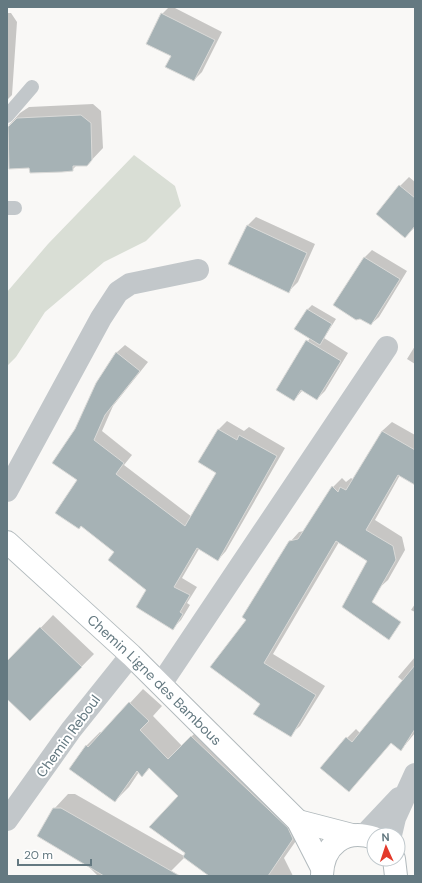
<svg xmlns="http://www.w3.org/2000/svg" width="422" height="883" font-family="'DM Sans',sans-serif">
<rect width="100%" height="100%" fill="#f9f8f6"/>
<path fill="#d9ded5" d="M 134,155 L 175,186 L 181,206 L 146,241 L 104,262 L 45,312 L 16,357 L 7,366 L 7,292 L 48,244 Z"/>
<path fill="#0003" d="M 169,7 L 173,7 L 222,32 L 202,72 L 194,80 L 172,55 L 162,14 Z
M 7,13 L 11,13 L 17,22 L 12,95 L 7,100 Z
M 93,104 L 101,111 L 103,148 L 87,165 L 77,165 L 72,170 L 30,167 L 10,168 L 9,125 L 20,113 L 29,107 Z
M 409,177 L 415,182 L 415,227 L 405,236 L 400,186 Z
M 256,217 L 315,244 L 298,282 L 289,291 L 247,226 Z
M 372,250 L 407,271 L 379,317 L 371,324 L 364,258 Z
M 312,305 L 336,319 L 324,338 L 348,353 L 325,391 L 317,399 L 303,390 L 294,400 L 277,390 L 310,338 L 307,310 Z
M 125,345 L 148,362 L 113,406 L 102,431 L 132,455 L 124,465 L 192,517 L 217,473 L 200,462 L 219,429 L 227,421 L 244,431 L 249,427 L 285,448 L 226,551 L 218,560 L 199,549 L 182,578 L 197,587 L 187,603 L 190,605 L 181,620 L 173,628 L 147,590 L 115,552 L 78,480 L 76,430 L 116,353 Z
M 415,346 L 415,364 L 407,359 Z
M 392,422 L 415,435 L 415,483 L 400,475 L 375,520 L 402,537 L 405,550 L 388,580 L 378,589 L 369,561 L 339,542 L 273,654 L 325,686 L 300,726 L 290,735 L 261,703 L 247,620 L 290,542 L 299,532 L 304,531 L 333,487 L 342,478 L 346,482 L 351,478 L 354,480 L 382,431 Z
M 415,604 L 415,612 L 411,610 Z
M 53,615 L 94,654 L 42,707 L 7,698 L 7,663 Z
M 415,657 L 415,733 L 401,750 L 392,742 L 349,791 L 347,738 L 356,729 L 361,734 L 403,681 L 398,677 Z
M 143,689 L 162,706 L 153,716 L 182,746 L 205,723 L 307,825 L 284,858 L 293,876 L 210,876 L 185,857 L 166,876 L 98,876 L 86,864 L 54,809 L 68,794 L 75,794 L 184,856 L 186,852 L 180,796 L 150,768 L 142,775 L 139,772 L 129,787 L 115,801 L 86,746 L 100,732 L 102,733 Z"/>
<path fill="#a6b2b5" stroke="#dadad8" d="M 161,13 L 215,40 L 194,81 L 165,67 L 171,56 L 146,44 Z
M 81,115 L 91,123 L 92,160 L 87,166 L 73,166 L 73,171 L 62,172 L 30,173 L 29,168 L 9,169 L 8,127 L 17,118 Z
M 399,185 L 415,198 L 415,226 L 405,238 L 376,214 Z
M 247,225 L 307,253 L 289,293 L 228,264 Z
M 364,257 L 400,279 L 371,325 L 360,319 L 356,320 L 333,305 Z
M 307,309 L 332,324 L 320,345 L 294,329 Z
M 306,340 L 341,361 L 317,400 L 301,390 L 294,401 L 276,390 Z
M 116,352 L 140,371 L 105,415 L 94,440 L 124,463 L 116,474 L 185,526 L 216,473 L 198,462 L 218,429 L 237,440 L 239,435 L 277,456 L 218,561 L 197,548 L 174,587 L 190,595 L 180,612 L 183,614 L 173,630 L 136,607 L 146,590 L 108,560 L 114,552 L 81,526 L 79,529 L 55,513 L 77,480 L 52,463 L 75,429 L 96,383 Z
M 382,431 L 415,450 L 415,485 L 398,475 L 366,530 L 393,546 L 396,560 L 372,602 L 401,622 L 389,640 L 342,607 L 367,561 L 336,541 L 264,663 L 316,695 L 291,737 L 253,714 L 260,704 L 210,667 L 246,620 L 242,617 L 289,541 L 298,539 L 332,486 L 338,492 L 340,487 L 346,490 Z
M 40,627 L 82,667 L 30,721 L 7,699 L 7,661 Z
M 415,665 L 415,729 L 401,751 L 391,743 L 349,792 L 320,768 L 346,737 L 352,742 Z
M 129,702 L 149,721 L 140,730 L 168,759 L 191,736 L 288,828 L 293,839 L 268,876 L 209,876 L 183,857 L 185,853 L 149,827 L 178,796 L 149,768 L 142,777 L 137,771 L 115,802 L 69,769 L 86,745 L 88,747 Z
M 53,808 L 61,808 L 180,876 L 104,876 L 37,836 Z"/>
<g fill="none" stroke-linecap="round" stroke-linejoin="round">
<defs>
<g id="secondary">
<path id="s1" d="M 7,542 L 131,655 L 298,821 L 322,868"/>
<path d="M 298,821 L 352,835"/>
<path d="M 394,859 L 396,876"/>
<path d="M 322,875 C 323,845 345,828 374,838"/>
</g>
</defs>
<use href="#secondary" stroke="#b2babd" stroke-width="24"/>
<path stroke="#c2c7ca" stroke-width="14" d="M 7,116 L 32,87
M 7,208 L 15,208"/>
<path stroke="#c2c7ca" stroke-width="22" d="M 7,491 L 101,318 L 118,292 L 130,284 L 198,270
M 161,684 L 387,347
M 7,820 L 71,730 L 131,655"/>
<path stroke="#c2c7ca" stroke-width="22" d="M 365,834 L 399,798
M 391,835 L 395,818 L 415,774"/>
<use href="#secondary" stroke="#fff" stroke-width="22"/>
</g>
<g text-anchor="middle" dominant-baseline="central" stroke-width="4" stroke-linejoin="round" paint-order="stroke">
<g font-size="14" fill="#647981" stroke="#fff">
<text stroke="none"><textPath href="#s1" startOffset="202">Chemin Ligne des Bambous</textPath></text>
<text transform="translate(68 736) rotate(-54)">Chemin Reboul</text>
</g>
</g>
<rect width="422" height="883" fill="none" stroke="#647981" stroke-width="16"/>
<g transform="translate(386 847) rotate(357)"><circle r="19" fill="#ffffff" stroke="#c1c9cd"/>
<path d="M0-3L7 15L0 10L-7 15Z" fill="#e33a2b"/>
<text y="-6" font-size="11" font-weight="bold" text-anchor="middle" fill="#647981">N</text>
</g>
<path d="M18 859v6h73v-6" fill="none" stroke="#647981" stroke-width="2"/>
<text x="24" y="859" font-size="12" fill="#647981" stroke="#ffffff" stroke-width="3" paint-order="stroke">20 m</text>
</svg>
